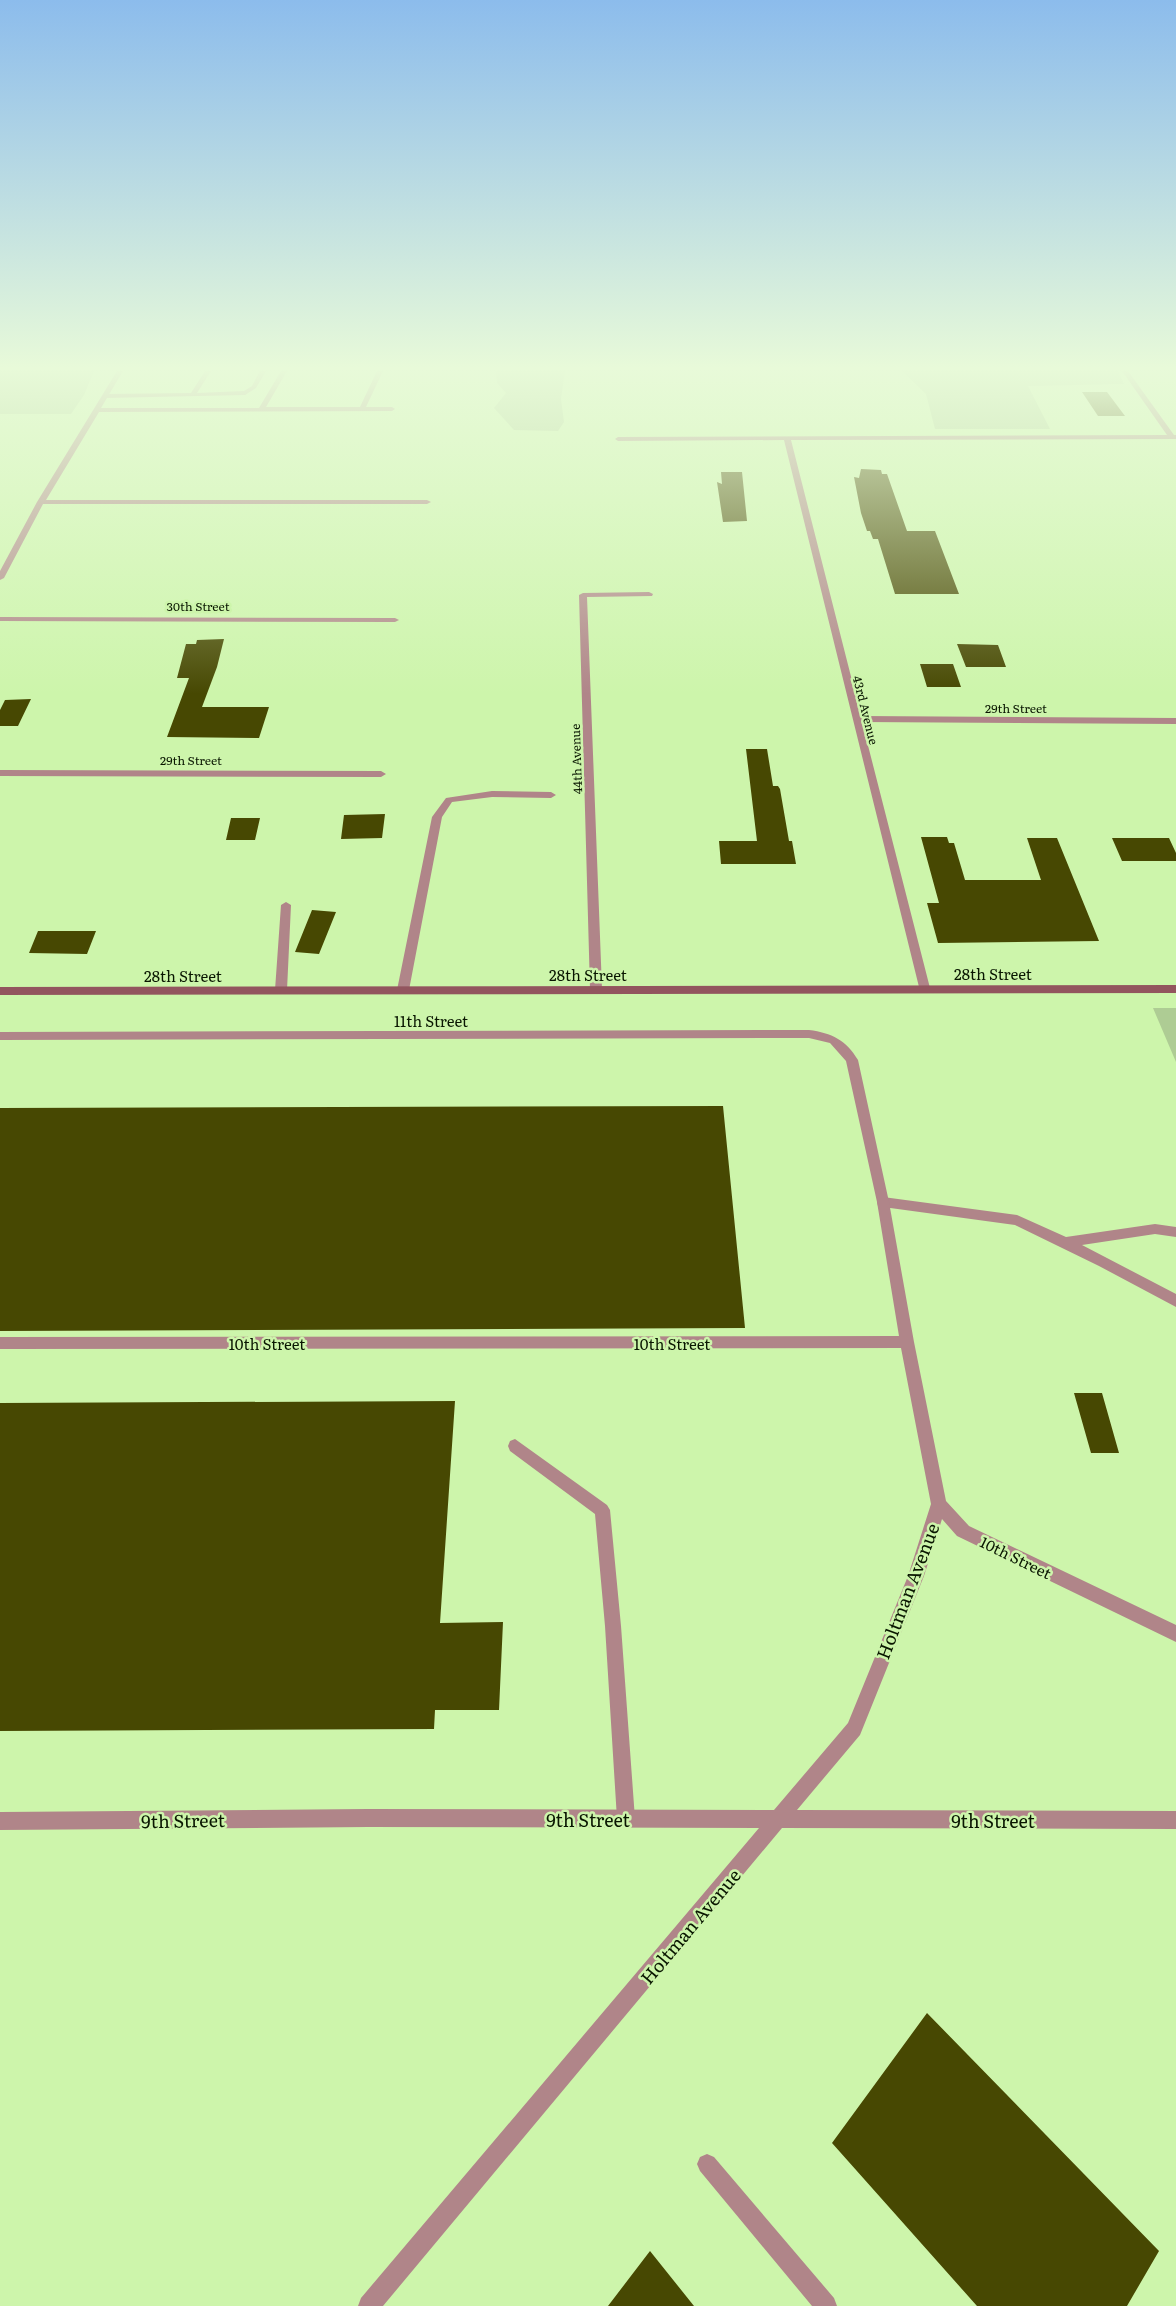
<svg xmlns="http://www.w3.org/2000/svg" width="1176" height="2306" font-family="Literata,serif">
<rect width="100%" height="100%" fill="#cdf5ab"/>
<path fill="#aecc94" d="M 0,371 L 94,371 L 84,395 L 71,414 L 0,414 Z
M 496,371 L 565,371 L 561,399 L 564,422 L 558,431 L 514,430 L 494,408 L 506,393 L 497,383 Z
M 902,371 L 1118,371 L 1124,384 L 1028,386 L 1050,429 L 935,429 L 926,394 Z
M 1153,1008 L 1176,1008 L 1176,1062 Z"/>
<path fill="#474802" d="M 1082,392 L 1107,392 L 1125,416 L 1098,416 Z
M 861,469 L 881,470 L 882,474 L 887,474 L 907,531 L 935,531 L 959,594 L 895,594 L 878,539 L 873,539 L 870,531 L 867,531 L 861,513 L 854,477 L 859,478 Z
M 721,472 L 742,472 L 747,521 L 723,522 L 717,482 L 722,484 Z
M 224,639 L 217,667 L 202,707 L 269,707 L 259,738 L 167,737 L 189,678 L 177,678 L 186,644 L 196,644 L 197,640 Z
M 957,644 L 998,645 L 1006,667 L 966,667 Z
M 920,664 L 953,664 L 961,687 L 927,687 Z
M 31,699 L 18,726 L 0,726 L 0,710 L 5,700 Z
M 746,749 L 767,749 L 773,786 L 778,786 L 780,789 L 789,841 L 792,841 L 796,864 L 721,864 L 719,841 L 757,841 Z
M 385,814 L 382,838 L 341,839 L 344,815 Z
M 231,818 L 260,818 L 255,840 L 226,840 Z
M 921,837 L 947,837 L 949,843 L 954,843 L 965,880 L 1041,880 L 1027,838 L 1057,838 L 1099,941 L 938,943 L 927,903 L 939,903 Z
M 1112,838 L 1169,838 L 1176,853 L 1176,861 L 1122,861 Z
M 312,910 L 336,912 L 319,954 L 295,952 Z
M 38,931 L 96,931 L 87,954 L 29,953 Z
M 723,1106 L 745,1328 L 0,1331 L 0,1108 Z
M 1074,1393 L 1102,1393 L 1119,1453 L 1091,1453 Z
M 455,1401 L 440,1623 L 503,1622 L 499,1710 L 435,1710 L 434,1729 L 0,1731 L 0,1403 Z
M 927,2013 L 1159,2251 L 1127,2306 L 977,2306 L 832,2143 Z
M 650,2251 L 694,2306 L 608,2306 Z"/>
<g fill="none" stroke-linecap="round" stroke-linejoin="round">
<path fill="#b08589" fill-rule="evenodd" d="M 205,371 L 211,371 L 197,393 L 244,391 L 252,386 L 260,371 L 266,371 L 256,388 L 245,395 L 105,398 L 102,396 L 105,394 L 191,393 Z
M 492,791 L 551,792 L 556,795 L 551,798 L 492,797 L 452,802 L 442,817 L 409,990 L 407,993 L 399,993 L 397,990 L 432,817 L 446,798 Z
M 286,902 L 291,905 L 287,990 L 281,994 L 275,990 L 281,905 Z
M 883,1197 L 1017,1215 L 1066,1237 L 1155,1224 L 1176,1227 L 1176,1237 L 1155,1234 L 1082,1245 L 1176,1294 L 1176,1307 L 1099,1266 L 1015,1225 L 883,1207 L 878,1206 L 877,1202 L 878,1198 Z
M 515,1439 L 607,1505 L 610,1510 L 621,1626 L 635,1819 L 632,1825 L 626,1828 L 620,1825 L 617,1819 L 605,1626 L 595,1514 L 510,1451 L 508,1446 L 510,1441 Z
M 707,2154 L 714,2157 L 834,2298 L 837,2306 L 812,2306 L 700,2171 L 697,2164 L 700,2157 Z"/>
<path fill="#b08589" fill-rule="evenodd" d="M 117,371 L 123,371 L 101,408 L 259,408 L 281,371 L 287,371 L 266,407 L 360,407 L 377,371 L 383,371 L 366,407 L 392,407 L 395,409 L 392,411 L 99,412 L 46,500 L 427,500 L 431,502 L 427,504 L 43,504 L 4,578 L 0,580 L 0,571 L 37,502 Z
M 1122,371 L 1128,371 L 1174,435 L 1176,435 L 1176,439 L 791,440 L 861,716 L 1176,718 L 1176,724 L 862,722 L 930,988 L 924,992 L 920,991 L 784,440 L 618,441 L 615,439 L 618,437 L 1167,435 Z
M 649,592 L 653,594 L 652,596 L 587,597 L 602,989 L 596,993 L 590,989 L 579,595 L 583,593 Z
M 0,617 L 395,618 L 399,620 L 395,622 L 0,621 Z
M 0,770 L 381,771 L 386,774 L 381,777 L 0,776 Z
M 809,1030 C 832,1033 846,1040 858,1060 L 889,1202 L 914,1342 L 946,1501 L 969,1526 L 1176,1625 L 1176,1642 L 957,1536 L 942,1519 L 924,1576 L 860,1735 L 797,1810 L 1176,1811 L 1176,1829 L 782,1828 L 383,2306 L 358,2306 L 361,2298 L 759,1828 L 368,1827 L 0,1830 L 0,1812 L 368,1809 L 774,1810 L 848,1723 L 908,1576 L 931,1504 L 901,1348 L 0,1349 L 0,1337 L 899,1336 L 877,1202 L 846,1061 L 830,1043 L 809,1038 L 0,1040 L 0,1032 Z"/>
<path fill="#92555e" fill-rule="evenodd" d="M 1176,985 L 1176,993 L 0,995 L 0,987 Z"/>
</g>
<linearGradient id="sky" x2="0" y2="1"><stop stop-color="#8cbcec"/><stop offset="0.53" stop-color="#e8fad9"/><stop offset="1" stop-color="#e8fad9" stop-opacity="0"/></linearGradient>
<rect width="1176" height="694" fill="url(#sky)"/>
<g text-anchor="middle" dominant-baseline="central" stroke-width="5" stroke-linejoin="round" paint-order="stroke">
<g font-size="12" fill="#091600" stroke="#cdf5ab">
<text x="198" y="606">30th Street</text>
<text x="1016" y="708">29th Street</text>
<text transform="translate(866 710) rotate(76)">43rd Avenue</text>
<text transform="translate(576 759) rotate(-92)">44th Avenue</text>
<text x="191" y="760">29th Street</text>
</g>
<g font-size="15" fill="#091600" stroke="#cdf5ab">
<text x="993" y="973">28th Street</text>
<text x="588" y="974">28th Street</text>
<text x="183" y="975">28th Street</text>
<text x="431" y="1020">11th Street</text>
<text x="267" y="1343">10th Street</text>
<text x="672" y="1343">10th Street</text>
<text transform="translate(1016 1557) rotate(26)">10th Street</text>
</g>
<g font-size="18" fill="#091600" stroke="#cdf5ab">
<text transform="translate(907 1591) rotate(-69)">Holtman Avenue</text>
<text x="588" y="1819">9th Street</text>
<text transform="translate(183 1820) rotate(-1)">9th Street</text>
<text x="993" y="1820">9th Street</text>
<text transform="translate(690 1926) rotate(-50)">Holtman Avenue</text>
</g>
</g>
</svg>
